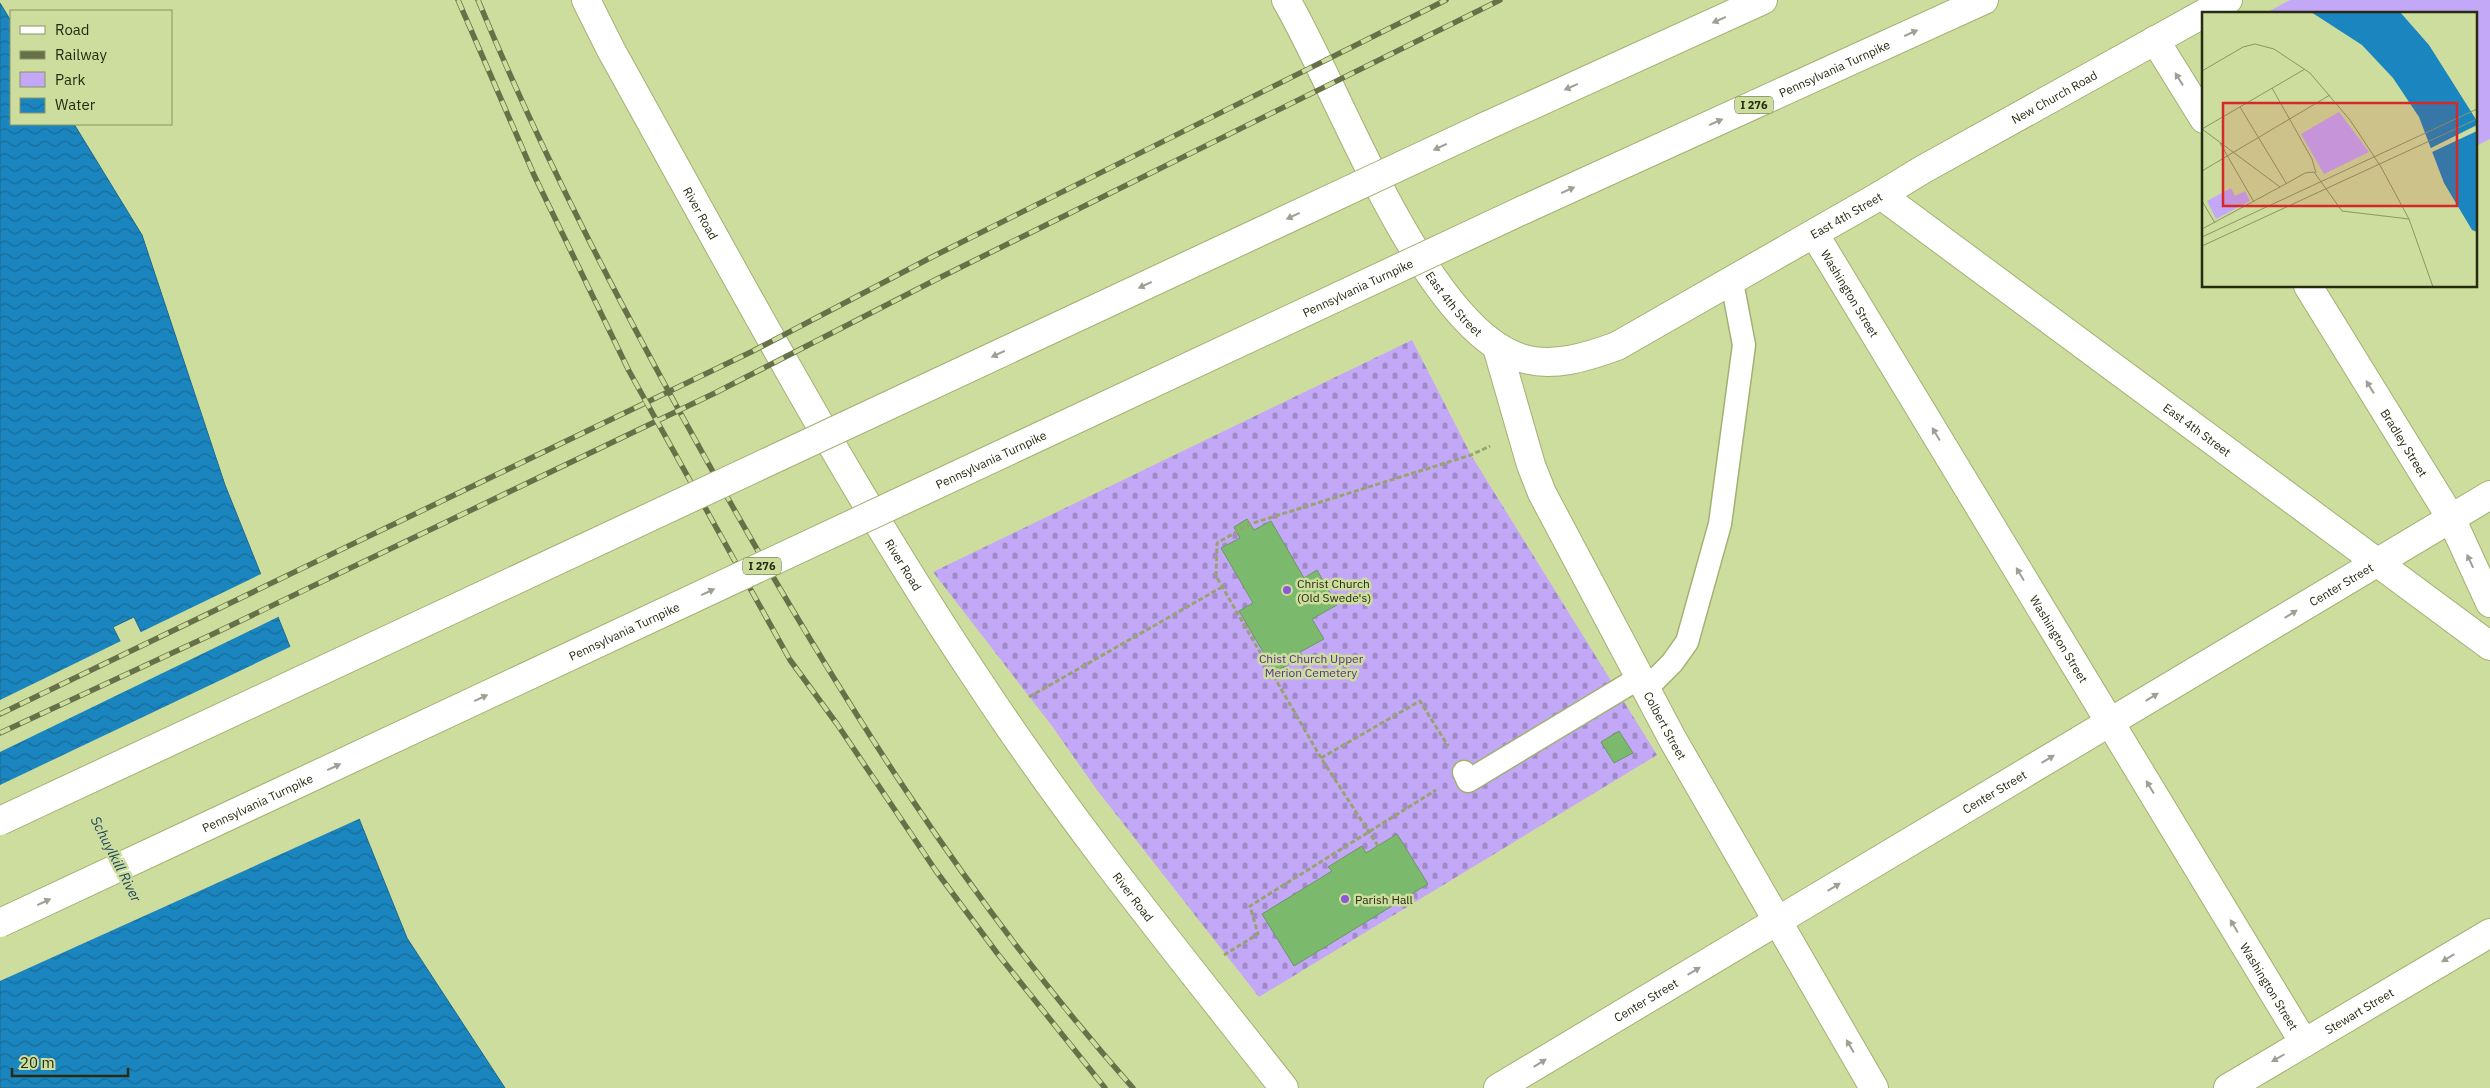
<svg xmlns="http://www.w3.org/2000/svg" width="2490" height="1088" font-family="'IBM Plex Sans',sans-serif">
<defs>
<pattern id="cemetery-stones" width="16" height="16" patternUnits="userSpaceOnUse" patternTransform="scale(1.25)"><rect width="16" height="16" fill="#c4a8f8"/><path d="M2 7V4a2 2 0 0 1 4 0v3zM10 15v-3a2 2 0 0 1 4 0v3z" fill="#9f89c7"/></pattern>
<pattern id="water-waves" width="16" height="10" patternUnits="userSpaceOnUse" patternTransform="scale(1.25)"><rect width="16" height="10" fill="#1b85bf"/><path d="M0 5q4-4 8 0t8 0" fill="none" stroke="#186d9a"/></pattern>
</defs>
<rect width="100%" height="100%" fill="#cddd9d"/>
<path fill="url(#cemetery-stones)" d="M 1412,340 L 1471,455 L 1657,755 L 1259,997 L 1097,790 L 1052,726 L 933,572 Z"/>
<path fill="#c4a8f8" d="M 2290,0 L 2490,0 L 2490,139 L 2476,146 L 2476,14 L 2264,14 Z"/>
<path fill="url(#water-waves)" stroke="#1e6a8b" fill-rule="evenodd" d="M 0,3 L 11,21 L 11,124 L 74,124 L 142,235 L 225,485 L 407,938 L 505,1088 L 0,1088 ZM 134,617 L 156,663 L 136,673 L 113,627 Z"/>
<path fill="#cddd9d" d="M 263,573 L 280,616 L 0,752 L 0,700 L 123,640 L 137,670 L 153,662 L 139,633 Z
M 292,646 L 361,818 L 0,981 L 0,785 Z"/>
<path fill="#7bb96c" stroke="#6e9664" d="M 1247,519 L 1254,530 L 1271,521 L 1304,578 L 1317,570 L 1337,605 L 1312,619 L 1324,639 L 1300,652 L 1302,656 L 1275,672 L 1239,611 L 1253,603 L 1221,548 L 1240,538 L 1234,527 Z
M 1619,731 L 1633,753 L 1614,763 L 1601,742 Z
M 1397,834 L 1428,884 L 1294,966 L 1262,914 L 1332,871 L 1328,867 L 1362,846 L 1366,853 Z"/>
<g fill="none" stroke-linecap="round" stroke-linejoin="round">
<defs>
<path id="lane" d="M 1646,689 L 1672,663 L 1687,642 L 1720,524 L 1744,345 L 1732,282
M 1464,772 L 1468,781 L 1639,678"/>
<g id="street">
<path d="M 2155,40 L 2204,119"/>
<path id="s1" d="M 1881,195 L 1922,170 L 2228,0"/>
<path id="s2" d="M 1815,235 L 2304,1043"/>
<path id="s3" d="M 2308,286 L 2451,518 L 2490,603"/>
<path id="s4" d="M 1497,347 L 1531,465 L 1542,493 L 1673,740 L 1874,1088"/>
<path id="s5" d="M 1498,1088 L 2490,495"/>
<path id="s6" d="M 2228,1088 L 2490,933"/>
</g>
<g id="secondary">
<path id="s7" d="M 586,0 L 611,50 C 730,264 845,482 981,685 C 1074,826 1180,956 1284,1088"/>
<path id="s8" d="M 1286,0 C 1338,88 1423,327 1521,358 C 1553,368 1587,357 1617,346 L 1881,195 L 2490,646"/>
</g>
<g id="highway">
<path d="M 1484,127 L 1763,0"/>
<path id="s9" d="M 1523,210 L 1984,0"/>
</g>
</defs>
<use href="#lane" stroke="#a2b172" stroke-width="25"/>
<use href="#street" stroke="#a2b172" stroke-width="30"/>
<use href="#secondary" stroke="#a2b172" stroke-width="30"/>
<use href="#highway" stroke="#a2b172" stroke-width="30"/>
<path stroke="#97a370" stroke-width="3" stroke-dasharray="5 2.5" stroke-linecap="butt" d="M 1029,697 L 1222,587
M 1321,758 L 1216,576 L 1217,543 L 1250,524 L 1471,455 L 1490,446
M 1378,846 L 1321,758 L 1420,701 L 1448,746
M 1224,955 L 1258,934 L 1250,906 L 1436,790"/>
<use href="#lane" stroke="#fff" stroke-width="22"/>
<use href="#street" stroke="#fff" stroke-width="28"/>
<use href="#secondary" stroke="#fff" stroke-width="28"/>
<use href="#highway" stroke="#fff" stroke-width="28"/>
<defs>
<path id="rail" d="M 458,0 L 534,175 L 629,371 L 790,660 L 837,724 L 936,871 L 997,953 L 1105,1088
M 478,0 C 545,162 627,318 712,470 C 834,688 967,901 1133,1088
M 0,714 L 753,351 L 930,258 L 1446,0
M 0,733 L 213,634 L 715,393 L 941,277 L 1500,0"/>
</defs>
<use href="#rail" stroke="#677048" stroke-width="5.5"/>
<use href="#rail" stroke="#cddd9d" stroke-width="4" stroke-dasharray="11" stroke-linecap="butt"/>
<defs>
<g id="highway-bridge">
<path d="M 0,821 L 1484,127"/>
<path id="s10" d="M 0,923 L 1523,210"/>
</g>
</defs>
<use href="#highway-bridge" stroke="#a2b172" stroke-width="30" stroke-linecap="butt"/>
<use href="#highway-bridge" stroke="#fff" stroke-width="28"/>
</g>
<defs><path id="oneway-solid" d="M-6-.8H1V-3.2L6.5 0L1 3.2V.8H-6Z" transform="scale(1.25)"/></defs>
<g fill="#9da094">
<use href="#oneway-solid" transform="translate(1719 20) rotate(156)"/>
<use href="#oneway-solid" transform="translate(1911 33) rotate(-24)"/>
<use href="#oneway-solid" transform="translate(2179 79) rotate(-122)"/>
<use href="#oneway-solid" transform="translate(1571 87) rotate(156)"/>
<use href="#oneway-solid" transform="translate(1716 122) rotate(-24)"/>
<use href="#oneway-solid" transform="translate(1440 147) rotate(155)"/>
<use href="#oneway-solid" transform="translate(1568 190) rotate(-24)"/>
<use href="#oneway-solid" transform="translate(1293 216) rotate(155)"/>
<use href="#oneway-solid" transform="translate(1145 285) rotate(155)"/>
<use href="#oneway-solid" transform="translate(998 354) rotate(155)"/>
<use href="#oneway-solid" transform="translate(2370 387) rotate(-122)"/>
<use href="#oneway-solid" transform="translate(1936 434) rotate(-121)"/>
<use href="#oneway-solid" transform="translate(2470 561) rotate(-115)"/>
<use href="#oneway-solid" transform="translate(2020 574) rotate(-121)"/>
<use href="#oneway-solid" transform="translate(708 592) rotate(-25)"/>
<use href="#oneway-solid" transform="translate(2291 614) rotate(-31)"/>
<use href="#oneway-solid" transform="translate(2152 697) rotate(-31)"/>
<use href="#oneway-solid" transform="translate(481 698) rotate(-25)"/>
<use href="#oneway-solid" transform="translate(2048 759) rotate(-31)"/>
<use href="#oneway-solid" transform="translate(334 767) rotate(-25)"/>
<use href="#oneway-solid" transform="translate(2150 787) rotate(-121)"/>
<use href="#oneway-solid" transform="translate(1834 887) rotate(-31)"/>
<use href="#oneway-solid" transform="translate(44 902) rotate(-25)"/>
<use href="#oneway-solid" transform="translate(2234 926) rotate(-121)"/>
<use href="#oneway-solid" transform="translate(2448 958) rotate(149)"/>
<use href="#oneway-solid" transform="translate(1694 971) rotate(-31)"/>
<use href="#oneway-solid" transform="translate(1850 1046) rotate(-120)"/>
<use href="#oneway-solid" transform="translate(2278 1058) rotate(150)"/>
<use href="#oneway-solid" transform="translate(1540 1063) rotate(-31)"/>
</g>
<g fill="#8c5bd4" stroke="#cddd9d" stroke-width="2">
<circle cx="1287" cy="590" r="5"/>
<circle cx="1345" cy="899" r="5"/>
</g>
<g text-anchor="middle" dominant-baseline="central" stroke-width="5" stroke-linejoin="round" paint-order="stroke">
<g fill="#cddd9d" stroke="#58603c" stroke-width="1">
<rect x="1735" y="96.5" width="38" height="17" rx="4"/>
<rect x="743" y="557.5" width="38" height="17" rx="4"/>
</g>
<g font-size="11" font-weight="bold" fill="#262b12">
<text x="1754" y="105">I 276</text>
<text x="762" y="566">I 276</text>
</g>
<g font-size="12" fill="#262b12" stroke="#cddd9d">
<text stroke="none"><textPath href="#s9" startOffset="342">Pennsylvania Turnpike</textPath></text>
<text stroke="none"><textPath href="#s1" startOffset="199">New Church Road</textPath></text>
<text stroke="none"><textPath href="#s7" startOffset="242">River Road</textPath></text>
<text stroke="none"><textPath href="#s8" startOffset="798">East 4th Street</textPath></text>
<text stroke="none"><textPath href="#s10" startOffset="1499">Pennsylvania Turnpike</textPath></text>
<text stroke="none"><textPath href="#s2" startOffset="68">Washington Street</textPath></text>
<text stroke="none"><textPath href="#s8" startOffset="348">East 4th Street</textPath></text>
<text stroke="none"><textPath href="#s8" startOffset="1232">East 4th Street</textPath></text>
<text stroke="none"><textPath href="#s3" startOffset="184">Bradley Street</textPath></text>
<text stroke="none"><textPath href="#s10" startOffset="1094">Pennsylvania Turnpike</textPath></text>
<text stroke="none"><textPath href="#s7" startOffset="648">River Road</textPath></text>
<text stroke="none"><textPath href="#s5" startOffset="982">Center Street</textPath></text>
<text stroke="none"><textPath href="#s10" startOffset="689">Pennsylvania Turnpike</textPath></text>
<text stroke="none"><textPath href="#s2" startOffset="472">Washington Street</textPath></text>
<text stroke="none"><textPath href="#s4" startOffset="416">Colbert Street</textPath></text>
<text stroke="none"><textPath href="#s5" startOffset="578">Center Street</textPath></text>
<text stroke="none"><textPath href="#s10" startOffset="284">Pennsylvania Turnpike</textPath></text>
<text stroke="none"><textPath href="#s7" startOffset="1052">River Road</textPath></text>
<text stroke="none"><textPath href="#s2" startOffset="878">Washington Street</textPath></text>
<text stroke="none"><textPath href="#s5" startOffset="172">Center Street</textPath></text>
<text stroke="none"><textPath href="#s6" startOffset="152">Stewart Street</textPath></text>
</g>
<g font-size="12" fill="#262b12" stroke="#cddd9d" text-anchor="start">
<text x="1297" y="583">Christ Church<tspan x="1297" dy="14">(Old Swede's)</tspan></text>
<text x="1355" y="899">Parish Hall</text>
</g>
<g font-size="12" fill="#582d90" stroke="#cddd9d">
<text x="1311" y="658">Chist Church Upper<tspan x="1311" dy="14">Merion Cemetery</tspan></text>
</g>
<g font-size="14" font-style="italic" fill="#1f4760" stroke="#cddd9d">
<text transform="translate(116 859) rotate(63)">Schuylkill River</text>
</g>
</g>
<g transform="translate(2202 12)">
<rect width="275" height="275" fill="#cddd9d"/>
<path d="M 137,100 L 167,140 L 122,162 L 99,122 Z" fill="#c4a8f8"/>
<path d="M 29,176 L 33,184 L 43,179 L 48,189 L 14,207 L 5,189 Z" fill="#c4a8f8"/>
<path d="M 109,0 L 198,0 L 227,33 L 275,109 L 275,220 L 270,218 L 242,171 L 217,105 L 191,66 L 160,33 Z" fill="#1b85bf"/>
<path d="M 275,113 L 275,119 L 228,141 L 227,137 Z" fill="#cddd9d"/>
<path fill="none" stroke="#8a9665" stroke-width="1" d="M 0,59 L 41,35 L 53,32 L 72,37 L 108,61 L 148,108 L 179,155 L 207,207 L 231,275M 70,76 L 110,147 L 114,161M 38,95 L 84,171M 0,117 L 103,57M 0,117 L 78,175 L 103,161 L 112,160 L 140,199 L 207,207M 18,131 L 52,190M 0,159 L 128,83M 0,189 L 13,211M 0,217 L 78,175M 0,225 L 275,97M 0,234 L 275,107"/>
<path fill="#d62828" fill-opacity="0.15" stroke="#d62828" stroke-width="2.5" d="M 21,91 L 255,91 L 255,194 L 21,194 Z"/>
<rect width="275" height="275" fill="none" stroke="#262b12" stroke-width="2.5"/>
</g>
<rect x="10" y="10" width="162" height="115" fill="#cddd9d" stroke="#8a9665"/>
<rect x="20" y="26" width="25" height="8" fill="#ffffff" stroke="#8a9665"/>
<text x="55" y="35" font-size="15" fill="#262b12">Road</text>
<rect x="20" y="51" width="25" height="8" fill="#677048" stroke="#8a9665"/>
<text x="55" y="60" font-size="15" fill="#262b12">Railway</text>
<rect x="20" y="72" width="25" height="15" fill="#c4a8f8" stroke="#8a9665"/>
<text x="55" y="85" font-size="15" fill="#262b12">Park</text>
<rect x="20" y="98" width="25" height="15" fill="url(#water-waves)" stroke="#8a9665"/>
<text x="55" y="110" font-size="15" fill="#262b12">Water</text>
<path d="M12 1068v8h116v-8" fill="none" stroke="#262b12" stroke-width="2.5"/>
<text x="20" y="1068" font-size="15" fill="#262b12" stroke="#cddd9d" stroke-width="4" paint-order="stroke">20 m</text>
</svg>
